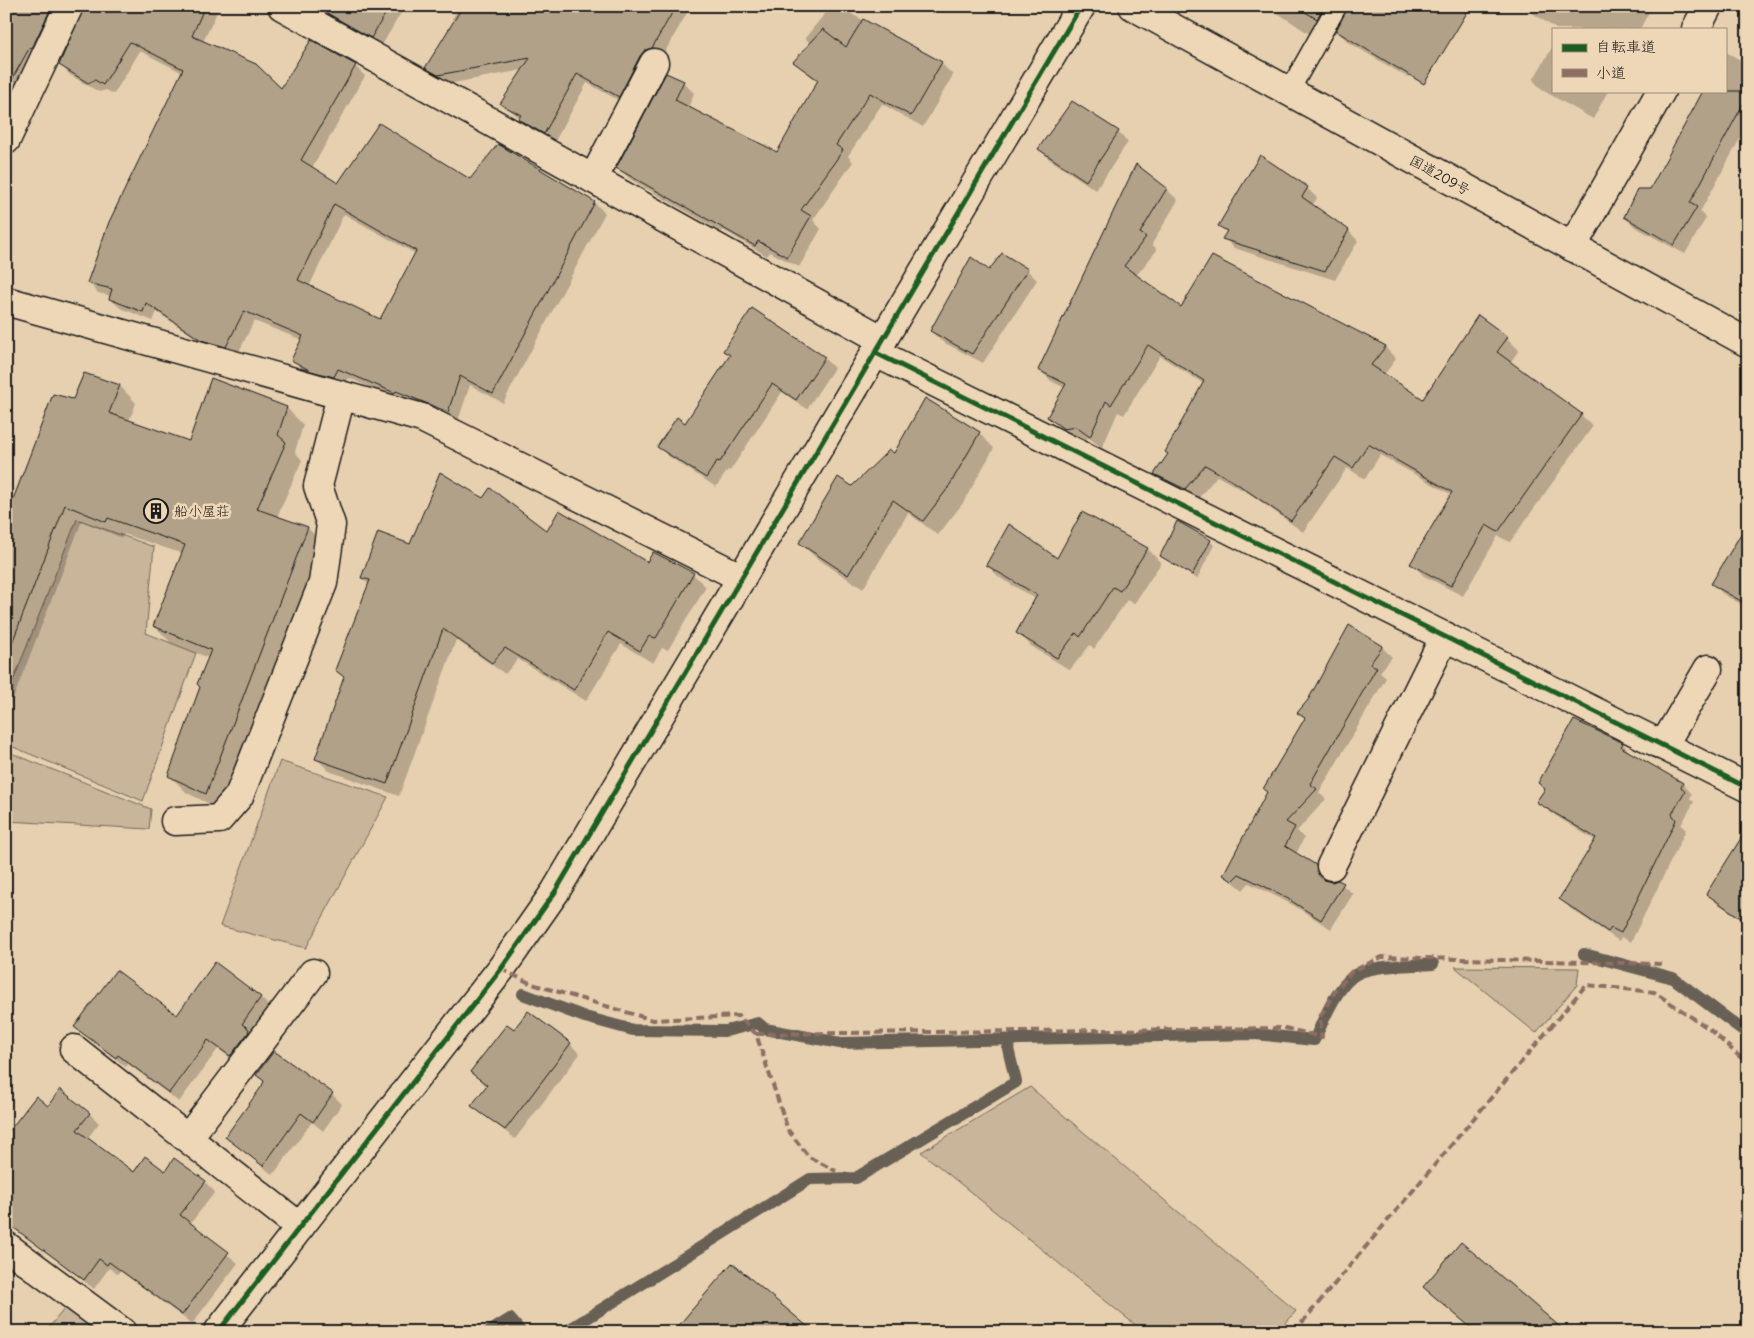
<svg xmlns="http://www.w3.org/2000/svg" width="1754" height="1338" font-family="Delius,'Klee One',sans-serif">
<rect width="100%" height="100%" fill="#e6d0b0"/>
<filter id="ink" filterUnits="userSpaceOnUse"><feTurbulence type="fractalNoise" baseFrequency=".02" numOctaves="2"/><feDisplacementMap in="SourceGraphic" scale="10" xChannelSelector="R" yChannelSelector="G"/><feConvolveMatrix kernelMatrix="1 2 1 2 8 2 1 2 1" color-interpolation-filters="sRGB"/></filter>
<g filter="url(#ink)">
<path fill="#c8b59a" stroke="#72685b" d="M 77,519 L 154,547 L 146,633 L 196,653 L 143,801 L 6,744 L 6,699 Z
M 6,751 L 151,809 L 149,829 L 6,821 Z
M 280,761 L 388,797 L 306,948 L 220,926 Z
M 1455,967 L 1579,968 L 1577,985 L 1536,1033 Z
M 1030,1087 L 1296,1311 L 1278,1332 L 1144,1332 L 921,1152 Z
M 66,1307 L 100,1332 L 45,1332 Z"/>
<path fill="#0003" fill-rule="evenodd" d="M 6,6 L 68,6 L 20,93 L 12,89 L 6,97 Z
M 86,6 L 220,6 L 203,42 L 281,90 L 355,66 L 365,76 L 312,168 L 339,185 L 470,181 L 498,145 L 595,203 L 605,213 L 503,403 L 470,385 L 458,421 L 405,403 L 349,378 L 345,387 L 323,380 L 303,370 L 293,359 L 302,340 L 254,321 L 237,356 L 212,349 L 157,312 L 153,321 L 120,308 L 110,298 L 111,296 L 98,293 L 88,282 L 183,73 L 140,51 L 114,94 L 106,90 L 99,92 L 70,75 L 60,64 ZM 344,214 L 416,254 L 380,321 L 309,287 Z
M 327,6 L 405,6 L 381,47 L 339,23 L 329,13 L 331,10 Z
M 460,6 L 691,6 L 662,57 L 629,106 L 587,83 L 554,143 L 529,129 L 520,118 L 502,104 L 523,70 L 448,84 L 437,77 L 427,68 L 455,22 L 452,19 Z
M 831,6 L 837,6 L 941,63 L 953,75 L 923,127 L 882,104 L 848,156 L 853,162 L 813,220 L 821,229 L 799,267 L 770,252 L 767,256 L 723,230 L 722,232 L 630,179 L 618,168 L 683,82 L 694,93 L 688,108 L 777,154 L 818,82 L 794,62 L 811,44 L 805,38 Z
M 1267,6 L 1447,6 L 1407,77 L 1348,42 L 1337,31 L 1350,6 L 1342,7 L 1314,37 Z
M 1522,6 L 1652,6 L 1640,29 L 1556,29 Z
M 1553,46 L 1553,91 L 1608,91 L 1593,119 L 1542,90 L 1533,80 Z
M 1726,52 L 1748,64 L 1748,124 L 1700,212 L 1706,218 L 1685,254 L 1635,227 L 1625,217 L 1651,190 L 1725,91 Z
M 1118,132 L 1128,142 L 1096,190 L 1049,159 L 1040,149 Z
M 1261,157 L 1307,188 L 1317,198 L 1312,206 L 1349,231 L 1358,241 L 1335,280 L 1234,248 L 1224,238 L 1227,233 L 1220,226 Z
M 1166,189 L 1178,200 L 1152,244 L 1157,250 L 1136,276 L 1181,309 L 1385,347 L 1396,359 L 1384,375 L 1424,401 L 1507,338 L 1519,350 L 1510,363 L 1581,415 L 1593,426 L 1510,542 L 1498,536 L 1463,596 L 1424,576 L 1412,564 L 1452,495 L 1380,455 L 1365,479 L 1347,468 L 1303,532 L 1250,494 L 1217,476 L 1197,500 L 1167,486 L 1156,474 L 1170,452 L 1204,384 L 1160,356 L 1124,415 L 1118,412 L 1102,448 L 1089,438 L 1077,441 L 1048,417 L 1065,388 L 1051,381 L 1039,369 Z
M 1003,254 L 1027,270 L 1037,280 L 983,363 L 941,341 L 931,331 L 990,272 Z
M 753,309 L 824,358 L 834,368 L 807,409 L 782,392 L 730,471 L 728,470 L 716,487 L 668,456 L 658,446 L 686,425 L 730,356 L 725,350 Z
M 84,374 L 120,386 L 136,403 L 129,421 L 189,442 L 287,408 L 303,425 L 295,452 L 302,460 L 277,517 L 308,528 L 324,545 L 222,810 L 187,793 L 170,776 L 209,658 L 171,643 L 155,626 L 183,554 L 124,534 L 122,538 L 82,521 L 6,717 L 6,522 L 73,401 Z
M 979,433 L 994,448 L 963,503 L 938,535 L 908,513 L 863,589 L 815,557 L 800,543 L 852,487 L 895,455 Z
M 484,500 L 547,532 L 647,563 L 693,574 L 706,587 L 668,650 L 662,648 L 653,663 L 621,644 L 586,701 L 518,659 L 505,674 L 456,640 L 399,796 L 329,771 L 317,759 L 345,678 L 337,670 L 369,585 L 362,578 Z
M 1083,514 L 1148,549 L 1161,563 L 1134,604 L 1127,600 L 1094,649 L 1090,645 L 1070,670 L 1031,646 L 1018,632 L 1036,599 L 1000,578 L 987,565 L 1058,560 Z
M 1748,525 L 1748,608 L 1723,594 L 1713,584 Z
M 1210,541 L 1214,545 L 1197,579 L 1161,556 Z
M 1382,647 L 1392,657 L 1380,672 L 1386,678 L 1319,793 L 1326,799 L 1297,831 L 1304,838 L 1296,854 L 1315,866 L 1325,877 L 1326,882 L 1338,881 L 1353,894 L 1331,929 L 1293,905 L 1249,883 L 1243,890 L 1225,875 L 1306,720 L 1299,713 Z
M 1574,722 L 1623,744 L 1632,755 L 1683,784 L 1692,794 L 1690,798 L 1694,802 L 1681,825 L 1686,830 L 1631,942 L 1621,937 L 1619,941 L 1571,909 L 1561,899 L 1596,841 L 1548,811 L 1538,801 L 1546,790 Z
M 1748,822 L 1748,924 L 1717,903 L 1707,894 L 1737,847 Z
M 261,998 L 270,1007 L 241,1065 L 218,1049 L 179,1102 L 128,1064 L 126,1067 L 75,1027 L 177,1016 Z
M 514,1031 L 570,1044 L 580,1054 L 515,1139 L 473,1106 L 487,1087 L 472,1072 Z
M 274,1052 L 332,1094 L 342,1104 L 323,1131 L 312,1122 L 273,1175 L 226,1137 L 265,1082 L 257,1074 Z
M 48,1107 L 90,1114 L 99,1123 L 87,1139 L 134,1173 L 165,1173 L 205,1182 L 215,1192 L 190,1224 L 238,1263 L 192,1324 L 120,1271 L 117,1274 L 109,1268 L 94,1289 L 6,1220 Z
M 1425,1287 L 1563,1332 L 1475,1332 Z"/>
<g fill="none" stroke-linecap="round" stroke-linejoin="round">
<path stroke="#686054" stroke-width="12" d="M 1584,954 L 1673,978 L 1748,1034
M 523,994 L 585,1017 L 633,1030 L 726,1031 L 758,1023 L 765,1029 L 840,1043 L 1255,1034 L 1314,1040 C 1324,1020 1334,992 1352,977 C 1367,964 1413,966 1433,964
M 489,1332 L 510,1319 L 521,1332
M 565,1332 L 810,1179 L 856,1178 L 1016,1082 L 1008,1049 L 1011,1039"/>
</g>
<path fill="#b1a189" stroke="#1c1c1c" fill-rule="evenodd" d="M 6,6 L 52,6 L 32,48 L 30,47 L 6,90 Z
M 84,6 L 205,6 L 192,36 L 256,64 L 281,88 L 311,40 L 356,65 L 301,160 L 338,183 L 379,123 L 470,179 L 498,144 L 595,202 L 493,394 L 460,376 L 448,412 L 396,391 L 395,393 L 338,369 L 334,377 L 311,371 L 291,360 L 303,336 L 244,311 L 226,347 L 201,340 L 146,303 L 143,312 L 109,299 L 112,289 L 87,283 L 109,222 L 183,69 L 130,42 L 103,85 L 95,80 L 88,83 L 59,65 ZM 334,204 L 416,251 L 380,319 L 298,280 Z
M 332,6 L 390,6 L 371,38 L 327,13 Z
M 463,6 L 676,6 L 652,48 L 645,50 L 640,56 L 619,97 L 577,74 L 544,134 L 518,119 L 521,115 L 500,104 L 530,58 L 438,75 L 425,68 Z
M 1295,6 L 1324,6 L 1317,19 Z
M 1348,6 L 1471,6 L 1424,84 L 1336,31 Z
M 863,19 L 942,62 L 911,116 L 870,93 L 836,145 L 843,150 L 801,210 L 811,216 L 787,257 L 758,241 L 755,246 L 616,168 L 666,73 L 684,81 L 675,100 L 777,152 L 818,80 L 793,62 L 823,29 L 846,47 Z
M 1703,91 L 1748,91 L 1748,95 L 1690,203 L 1697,207 L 1674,245 L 1624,217 L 1637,189 L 1650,189 Z
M 1072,101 L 1119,131 L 1086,181 L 1038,149 Z
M 1260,155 L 1308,187 L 1302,197 L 1349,230 L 1325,271 L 1222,239 L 1227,231 L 1218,226 Z
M 1136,164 L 1167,188 L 1140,233 L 1146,237 L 1124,266 L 1181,307 L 1212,256 L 1386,346 L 1371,365 L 1423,399 L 1478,315 L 1508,337 L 1497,352 L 1582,414 L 1498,532 L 1486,525 L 1451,586 L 1410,564 L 1452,492 L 1368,444 L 1353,468 L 1335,457 L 1291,521 L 1236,483 L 1205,465 L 1185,489 L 1154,474 L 1168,454 L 1165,452 L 1204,381 L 1148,345 L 1111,405 L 1106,401 L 1090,437 L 1076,427 L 1064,429 L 1047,417 L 1066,384 L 1038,370 Z
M 1002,253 L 1028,269 L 972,354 L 930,331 L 971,257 L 989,270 Z
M 752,308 L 825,357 L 796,400 L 772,384 L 720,462 L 717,461 L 706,478 L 657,447 L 677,417 L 685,423 L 730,355 L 723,351 Z
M 84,373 L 120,385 L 109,413 L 189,441 L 211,378 L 287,407 L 278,435 L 286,442 L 257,509 L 308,527 L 206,794 L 168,776 L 200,687 L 197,684 L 211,650 L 153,626 L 185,545 L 108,518 L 106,522 L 65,505 L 9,651 L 6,651 L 6,518 L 53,394 L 73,399 Z
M 925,398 L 980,432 L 948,488 L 923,521 L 893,500 L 848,575 L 799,543 L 838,477 L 852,486 L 889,450 L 894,453 Z
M 440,472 L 483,498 L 490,488 L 547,531 L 559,510 L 647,562 L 653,552 L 694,573 L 656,638 L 649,636 L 640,651 L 608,632 L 574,690 L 505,648 L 492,663 L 443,629 L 387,784 L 315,759 L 344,677 L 335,670 L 370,580 L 361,578 L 378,532 L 410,544 Z
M 1082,512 L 1148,548 L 1120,591 L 1113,587 L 1080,637 L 1076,633 L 1057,658 L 1016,633 L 1037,595 L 986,565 L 1009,524 L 1057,558 Z
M 1177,521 L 1211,540 L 1192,575 L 1160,556 Z
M 1748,522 L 1748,605 L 1711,584 Z
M 1349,625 L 1383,646 L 1370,664 L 1377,667 L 1310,784 L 1317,789 L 1286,822 L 1295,827 L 1285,846 L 1316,865 L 1318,874 L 1324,880 L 1332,882 L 1338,880 L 1344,883 L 1321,920 L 1282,895 L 1239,874 L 1232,881 L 1223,875 L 1267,792 L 1263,789 L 1305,718 L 1297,713 L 1308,700 Z
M 1574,720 L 1623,743 L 1621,747 L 1683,783 L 1681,787 L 1685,792 L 1672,814 L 1676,820 L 1621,933 L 1611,928 L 1608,932 L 1559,899 L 1596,838 L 1536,802 L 1545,789 L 1538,783 Z
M 1748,827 L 1748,923 L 1706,894 Z
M 215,962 L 261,997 L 242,1024 L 249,1029 L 248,1033 L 230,1056 L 208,1040 L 169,1093 L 118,1055 L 116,1058 L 74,1027 L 116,970 L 177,1015 Z
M 528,1011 L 571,1043 L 505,1130 L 471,1106 L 487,1085 L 470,1072 L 507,1024 L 514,1029 Z
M 274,1051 L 333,1093 L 313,1122 L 301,1113 L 263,1166 L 225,1137 L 262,1086 L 264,1081 L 256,1075 Z
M 60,1089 L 90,1113 L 77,1130 L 134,1172 L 145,1156 L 165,1171 L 174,1158 L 206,1181 L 180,1215 L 229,1252 L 182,1315 L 109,1262 L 107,1265 L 99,1259 L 84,1280 L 6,1222 L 6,1135 L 36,1096 L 48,1106 Z
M 1461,1242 L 1566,1332 L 1476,1332 L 1423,1287 Z
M 732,1263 L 814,1332 L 673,1332 Z"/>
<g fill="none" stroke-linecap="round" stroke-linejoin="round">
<defs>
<path id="service" d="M 1288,93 L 1337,6"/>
<path id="minor" d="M 282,6 L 883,340
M 1696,29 L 1708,6
M 6,140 L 69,6
M 593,179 L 654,63
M 1572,247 L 1661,91
M 6,301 L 422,418 L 742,578
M 876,353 L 1748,788
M 1663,746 L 1708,669
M 175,821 L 219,819 L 239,796 L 323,583 L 331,525 L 318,486 L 341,396
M 1331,866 L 1445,636
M 74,1049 L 300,1227
M 188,1138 L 313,973
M 6,1246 L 122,1332"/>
<path id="tertiary" d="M 218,1332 L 501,969 L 555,892 L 1081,6"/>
<path id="trunk" d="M 1133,6 L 1748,343"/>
</defs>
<use href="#service" stroke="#1c1c1c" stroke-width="22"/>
<use href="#minor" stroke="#1c1c1c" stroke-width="31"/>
<use href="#tertiary" stroke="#1c1c1c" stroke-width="31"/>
<use href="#trunk" stroke="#1c1c1c" stroke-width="31"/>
<use href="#service" stroke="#eed7b6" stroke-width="19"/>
<use href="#minor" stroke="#eed7b6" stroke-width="28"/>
<use href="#tertiary" stroke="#eed7b6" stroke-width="28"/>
<use href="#trunk" stroke="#eed7b6" stroke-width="28"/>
<path stroke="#8d6e63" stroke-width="4" stroke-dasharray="8 4" stroke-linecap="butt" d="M 501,969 L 532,984 L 653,1020 L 739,1016 L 756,1034 L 788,1130 L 809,1157 L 836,1171
M 756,1034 L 1285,1028 L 1322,1037 L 1320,1017 L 1334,993 L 1351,972 L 1382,957 L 1663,964
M 1294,1332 L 1586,985 L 1654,992 L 1708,1028 L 1748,1064"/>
<defs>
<path id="cycleway" d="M 876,353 L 1748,788
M 218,1332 L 501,969 L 555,892 L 1081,6"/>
</defs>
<use href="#cycleway" stroke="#eed7b6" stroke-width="8"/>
<use href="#cycleway" stroke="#1b5e20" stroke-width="5"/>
</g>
</g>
<defs>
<symbol id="building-ring" viewBox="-11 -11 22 22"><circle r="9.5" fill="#eed7b6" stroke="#1c1c1c" stroke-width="1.5"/><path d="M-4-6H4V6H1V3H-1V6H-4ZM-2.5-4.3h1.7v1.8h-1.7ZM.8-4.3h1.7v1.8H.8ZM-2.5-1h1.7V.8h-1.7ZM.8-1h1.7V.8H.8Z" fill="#1c1c1c"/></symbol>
</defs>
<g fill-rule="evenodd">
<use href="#building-ring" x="142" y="497" width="28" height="28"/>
</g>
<g text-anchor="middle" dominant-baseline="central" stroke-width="5" stroke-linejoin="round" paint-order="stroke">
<g font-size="14" fill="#1c1c1c" stroke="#eed7b6">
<text transform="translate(1440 175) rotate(29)">国道209号</text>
</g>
<g font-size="14" fill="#1c1c1c" stroke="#eed7b6" text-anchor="start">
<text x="174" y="511">船小屋荘</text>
</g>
</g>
<rect width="1754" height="1338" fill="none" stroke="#eed7b6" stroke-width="25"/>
<rect x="12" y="12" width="1729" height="1313" fill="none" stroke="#1c1c1c" stroke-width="2" filter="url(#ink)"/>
<rect x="1552" y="28" width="175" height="65" fill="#eed7b6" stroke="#9a8c78"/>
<rect x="1562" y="44" width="25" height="8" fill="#1b5e20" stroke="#9a8c78"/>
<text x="1596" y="52" font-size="15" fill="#1c1c1c">自転車道</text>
<rect x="1562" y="69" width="25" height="8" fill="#8d6e63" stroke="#9a8c78"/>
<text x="1596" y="78" font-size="15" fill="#1c1c1c">小道</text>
</svg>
